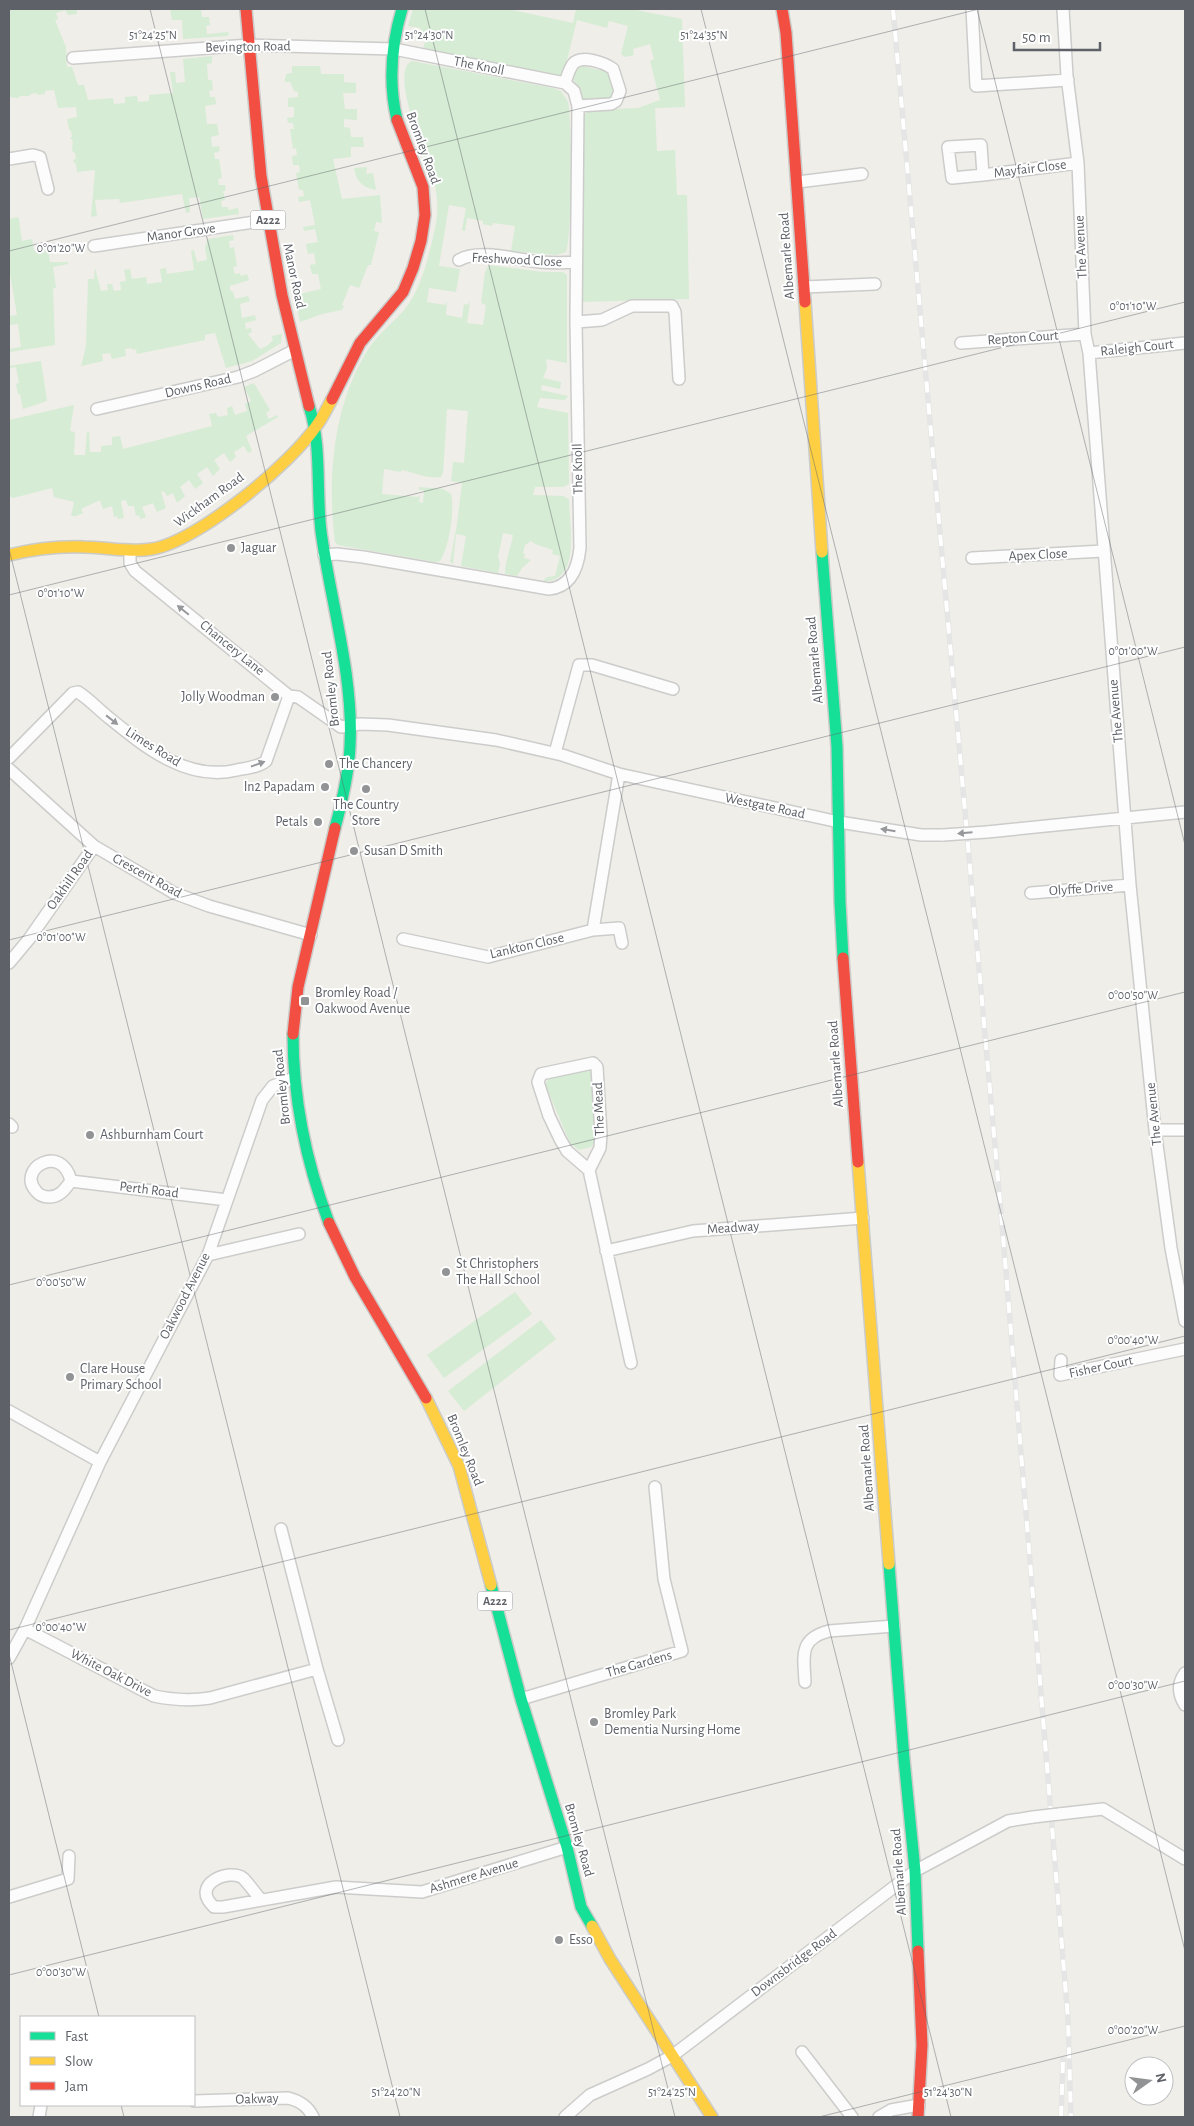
<svg xmlns="http://www.w3.org/2000/svg" width="1194" height="2126" font-family="'Alegreya Sans',sans-serif">
<rect width="100%" height="100%" fill="#efeee9"/>
<path fill="#d6ecd4" d="M 9,9 L 77,9 L 77,14 L 68,15 L 65,10 L 56,13 L 58,19 L 55,20 L 66,47 L 67,67 L 72,67 L 78,85 L 84,85 L 88,100 L 113,98 L 114,104 L 125,103 L 125,97 L 137,96 L 138,102 L 149,101 L 149,95 L 173,93 L 170,72 L 175,72 L 176,83 L 185,82 L 183,59 L 212,56 L 212,63 L 207,64 L 208,80 L 212,80 L 213,90 L 209,91 L 210,97 L 215,97 L 216,104 L 205,106 L 207,124 L 217,124 L 219,135 L 211,137 L 212,147 L 219,146 L 220,151 L 214,153 L 215,159 L 219,159 L 222,178 L 218,179 L 219,185 L 225,185 L 226,190 L 223,191 L 225,200 L 221,201 L 222,207 L 228,207 L 228,210 L 238,208 L 239,214 L 203,219 L 199,197 L 189,198 L 190,212 L 186,213 L 182,194 L 120,203 L 119,199 L 95,200 L 97,216 L 91,217 L 95,170 L 77,172 L 76,164 L 74,163 L 73,160 L 76,159 L 75,153 L 72,151 L 73,142 L 70,137 L 72,137 L 71,131 L 69,129 L 67,119 L 77,117 L 76,107 L 58,108 L 54,90 L 45,91 L 45,94 L 37,95 L 37,93 L 31,94 L 29,96 L 20,96 L 18,98 L 9,97 Z
M 170,9 L 205,9 L 201,9 L 202,17 L 209,17 L 210,25 L 206,26 L 207,34 L 229,32 L 228,36 L 183,39 L 182,20 L 172,20 Z
M 413,9 L 508,9 L 573,23 L 576,9 L 631,9 L 682,19 L 685,107 L 655,108 L 657,151 L 675,150 L 677,195 L 687,195 L 689,299 L 581,302 L 584,115 L 591,110 L 638,108 L 660,100 L 650,61 L 654,59 L 650,44 L 633,49 L 634,55 L 625,57 L 621,54 L 628,26 L 609,21 L 607,28 L 577,20 L 563,76 L 552,75 L 462,58 L 423,48 L 426,39 L 420,28 L 408,26 Z
M 412,61 L 553,88 L 561,91 L 568,102 C 572,118 572,240 566,252 L 556,255 L 511,251 L 515,226 L 493,223 L 492,226 L 483,224 L 483,221 L 467,218 L 465,231 L 462,230 L 466,208 L 449,205 L 439,266 L 460,269 L 456,292 L 429,288 L 427,302 L 445,305 L 447,301 L 446,315 L 462,318 L 464,304 L 467,305 L 470,302 L 467,323 L 483,325 L 486,305 L 481,303 L 485,272 L 489,265 L 543,272 L 563,272 L 567,275 L 567,363 L 546,359 L 547,368 L 543,378 L 561,382 L 560,389 L 542,385 L 541,390 L 568,396 L 565,400 L 540,398 L 537,407 L 568,413 L 569,484 L 563,487 L 535,487 L 533,495 L 563,496 L 569,499 C 569,525 582,582 543,581 L 547,577 L 555,576 L 560,556 L 552,554 L 553,550 L 535,544 L 531,541 L 525,545 L 523,553 L 525,554 L 524,558 L 531,560 L 522,568 L 517,576 L 505,574 C 505,560 511,548 513,535 L 503,533 L 498,557 L 500,564 L 498,573 L 461,566 L 466,536 L 456,534 L 453,564 L 450,562 L 457,524 L 462,483 L 451,481 L 453,462 L 464,463 L 468,411 L 447,409 L 443,473 L 441,477 C 424,479 415,472 401,470 L 401,472 L 384,469 L 382,494 L 418,497 L 420,495 L 419,502 L 423,503 L 424,490 L 419,490 L 419,487 L 443,489 L 451,494 C 455,509 449,548 440,561 L 435,562 L 338,545 L 335,542 C 327,477 333,404 369,348 C 379,333 394,322 405,309 C 423,286 430,251 436,224 C 438,209 438,196 434,182 C 428,163 388,71 412,61 Z
M 292,66 L 320,66 L 321,74 L 344,74 L 344,82 L 356,83 L 356,93 L 343,93 L 345,109 L 357,109 L 357,120 L 344,119 L 344,127 L 350,128 L 351,137 L 363,137 L 364,147 L 351,147 L 351,157 L 333,159 L 342,199 L 380,195 L 382,223 L 376,222 L 374,231 L 379,232 L 371,265 L 368,265 L 359,288 L 350,285 L 342,305 L 344,306 L 342,310 L 322,314 L 300,322 L 296,303 L 301,301 L 300,294 L 321,289 L 318,274 L 312,274 L 310,265 L 316,264 L 314,253 L 308,254 L 306,244 L 318,242 L 315,229 L 304,231 L 303,227 L 315,225 L 310,200 L 299,202 L 298,197 L 304,196 L 303,190 L 299,190 L 296,173 L 300,172 L 299,165 L 293,165 L 292,156 L 297,155 L 296,148 L 293,149 L 290,129 L 294,129 L 293,123 L 288,123 L 287,118 L 294,117 L 294,107 L 288,107 L 288,98 L 298,97 L 298,92 L 294,91 L 290,82 L 285,82 L 285,77 L 286,77 L 286,74 L 292,73 Z
M 582,66 L 609,72 L 615,93 L 612,99 L 583,100 L 580,88 L 573,79 L 577,69 Z
M 367,167 L 366,174 L 373,173 L 376,190 C 363,188 356,181 354,168 Z
M 17,217 L 19,219 L 22,241 L 32,239 L 34,251 L 48,249 L 50,262 L 68,262 L 68,264 L 53,267 L 56,288 L 53,288 L 55,345 L 9,352 L 9,349 L 21,347 L 18,324 L 9,325 L 9,316 L 17,315 L 9,268 L 9,219 Z
M 233,235 L 234,240 L 229,241 L 230,248 L 234,247 L 237,266 L 233,267 L 235,274 L 240,273 L 241,276 L 247,274 L 249,280 L 230,286 L 230,290 L 233,292 L 235,299 L 248,296 L 250,301 L 240,304 L 242,318 L 255,315 L 256,320 L 245,323 L 246,329 L 251,328 L 252,332 L 248,334 L 260,349 L 267,346 L 273,340 L 272,336 L 282,334 L 281,343 L 252,361 L 226,368 L 215,333 L 205,335 L 205,340 L 137,354 L 136,349 L 133,350 L 132,348 L 125,349 L 126,356 L 112,359 L 110,353 L 102,354 L 103,361 L 81,366 L 86,346 L 88,279 L 94,279 L 95,268 L 101,291 L 108,290 L 107,284 L 112,284 L 114,291 L 121,290 L 120,282 L 126,281 L 124,270 L 130,269 L 132,279 L 146,277 L 147,284 L 162,282 L 160,269 L 166,268 L 167,274 L 194,270 L 191,251 L 194,250 L 197,262 L 207,260 L 205,248 L 208,239 Z
M 41,361 L 47,401 L 23,409 L 20,394 L 18,394 L 16,384 L 19,383 L 16,367 L 9,368 L 9,366 Z
M 254,383 L 270,410 L 266,413 L 269,419 L 277,415 L 278,417 L 246,436 L 252,451 L 248,453 L 244,446 L 234,452 L 236,457 L 230,462 L 224,453 L 214,460 L 220,469 L 213,476 L 207,467 L 197,474 L 203,483 L 195,489 L 189,480 L 180,487 L 185,496 L 177,503 L 173,493 L 167,496 L 164,491 L 161,492 L 166,508 L 157,512 L 153,503 L 142,507 L 146,517 L 140,519 L 139,515 L 136,516 L 134,506 L 128,506 L 126,500 L 121,501 L 124,518 L 118,519 L 117,516 L 114,517 L 112,506 L 103,509 L 100,500 L 81,509 L 83,513 L 76,516 L 71,516 L 74,502 L 54,497 L 52,488 L 13,498 L 9,496 L 9,420 L 74,405 L 70,431 L 75,432 L 74,455 L 85,455 L 87,432 L 89,432 L 90,452 L 101,452 L 101,446 L 112,445 L 112,437 L 120,436 L 123,449 L 212,426 L 209,414 L 216,413 L 218,417 L 228,415 L 227,408 L 232,406 L 235,415 L 247,411 L 245,404 L 251,401 L 244,387 Z
M 588,1070 L 592,1071 L 596,1142 L 591,1147 L 579,1150 L 570,1143 L 545,1084 L 547,1081 L 552,1077 Z
M 515,1292 L 532,1314 L 444,1378 L 427,1355 Z
M 541,1320 L 556,1339 L 464,1411 L 448,1391 Z"/>
<g fill="none" stroke-linecap="round" stroke-linejoin="round">
<defs>
<path id="street" d="M 972,9 L 976,86 L 1068,80
M 1063,9 L 1067,76 L 1078,163 L 1085,334 L 1089,353 L 1130,885 L 1155,1130 L 1171,1248 L 1185,1321
M 73,58 L 249,45 L 394,49 L 565,83 L 574,91 L 578,106 L 576,322 L 580,548 C 578,567 571,587 549,589 L 363,557 L 337,554 L 324,555
M 565,83 C 567,77 569,69 573,64 C 581,54 605,63 613,69 L 620,91 L 616,101 L 611,104 L 578,106
M 9,159 L 33,155 L 40,157 L 48,189
M 983,175 L 952,178 L 948,147 L 981,145 L 983,175 L 1078,163
M 798,182 L 862,174
M 94,246 L 268,220
M 459,260 C 480,248 517,260 540,262 C 552,263 564,263 576,262
M 804,287 L 875,284
M 576,322 L 602,320 L 632,306 L 672,306 L 675,312 L 679,379
M 961,343 L 1085,334
M 1089,353 L 1185,343
M 97,409 L 238,377 L 254,371 L 295,350
M 130,551 L 130,563 L 135,571 L 289,696 L 298,697 L 341,727 L 360,724 L 388,725 L 496,740 L 562,755 L 619,774 L 839,822 L 921,835 L 943,835
M 972,558 L 1103,551
M 555,753 L 579,665 L 592,665 L 673,689
M 9,758 L 73,693 L 78,692 C 89,699 98,709 108,717 C 145,747 187,782 237,770 C 247,768 259,767 266,761 L 289,696
M 9,769 L 94,846 L 174,893 L 209,906 L 311,935
M 987,832 L 1185,812
M 1031,893 L 1130,885
M 593,930 L 619,928 L 622,943
M 403,939 L 488,957 L 593,930 L 619,774
M 9,963 L 29,939 L 94,846
M 593,1063 L 597,1067 L 601,1134 L 600,1148 L 589,1170 L 567,1151 L 560,1139 L 549,1116 L 538,1082 L 541,1074 Z
M 9,1124 L 12,1127
M 1155,1130 L 1185,1130
M 589,1170 L 631,1363
M 71,1181 C 62,1142 16,1169 36,1191 C 39,1195 44,1197 49,1197 C 60,1197 65,1189 71,1181 L 227,1200
M 606,1251 L 693,1231 L 863,1218
M 208,1255 L 299,1234
M 1061,1360 L 1060,1375 L 1185,1349
M 9,1411 L 100,1462
M 25,1629 L 154,1696 C 173,1700 190,1701 210,1698 L 317,1669 L 281,1529
M 9,1658 L 25,1629 L 100,1462 L 208,1255 L 262,1100 L 273,1086 L 294,1078
M 317,1669 L 338,1740
M 1185,1673 C 1177,1684 1178,1694 1185,1705
M 805,1682 C 804,1657 798,1639 829,1631 L 894,1626
M 521,1699 L 682,1651 L 664,1579 L 655,1487
M 1059,1814 L 1103,1809 L 1185,1859
M 9,1897 L 68,1879 L 69,1856
M 261,1900 C 255,1893 249,1884 243,1878 C 230,1868 189,1884 214,1907 L 223,1907 L 336,1887 L 422,1892 L 567,1847
M 802,2052 L 852,2117
M 194,2101 L 288,2098 C 300,2101 308,2106 313,2117
M 39,2117 L 41,2105
M 565,2117 L 590,2095 L 648,2069 L 672,2056 L 915,1871 L 1008,1821 L 1033,1817
M 879,2117 L 891,2110 L 919,2105"/>
<path id="fast" d="M 397,120 C 388,82 391,46 402,9
M 309,406 C 322,446 316,489 321,531 C 330,600 354,676 350,746 C 349,773 342,802 335,828
M 822,552 L 837,747 L 840,902 L 843,958
M 293,1034 C 293,1099 306,1162 329,1223
M 889,1564 L 904,1759 L 915,1871 L 918,1951
M 491,1585 L 521,1699 L 567,1847 L 581,1907 L 592,1926"/>
<path id="slow" d="M 805,302 L 822,552
M 9,555 C 34,549 59,546 84,547 C 107,547 130,553 152,549 C 197,542 292,463 317,425 C 323,417 327,408 332,399
M 858,1162 L 889,1564
M 426,1398 L 459,1466 L 491,1585
M 592,1926 L 610,1959 L 712,2117"/>
<path id="jam" d="M 246,9 L 261,176 L 282,295 L 309,406
M 782,9 L 786,33 L 805,302
M 332,399 L 360,343 L 403,292 L 413,268 L 421,241 L 425,215 L 423,187 L 397,120
M 843,958 L 858,1162
M 293,1034 L 298,987 L 335,828
M 329,1223 L 355,1277 L 426,1398
M 918,2117 L 922,2045 L 918,1951"/>
</defs>
<use href="#street" stroke="#cccccb" stroke-width="14"/>
<use href="#fast" stroke="#cbcbca" stroke-width="14"/>
<use href="#slow" stroke="#cbcbca" stroke-width="14"/>
<use href="#jam" stroke="#cbcbca" stroke-width="14"/>
<use href="#street" stroke="#fdfcfc" stroke-width="11"/>
<use href="#fast" stroke="#16e098" stroke-width="11"/>
<use href="#slow" stroke="#ffcf43" stroke-width="11"/>
<use href="#jam" stroke="#f24e42" stroke-width="11"/>
<defs>
<path id="rail" d="M 893,9 L 1002,1224 L 1068,2019 L 1071,2117
M 1061,2117 L 1063,2060"/>
</defs>
<use href="#rail" stroke="#e4e5e4" stroke-width="5.5"/>
<use href="#rail" stroke="#fff" stroke-width="4" stroke-dasharray="11" stroke-linecap="butt"/>
<defs>
<path id="street-bridge" d="M 943,835 L 987,832
M 1033,1817 L 1059,1814"/>
</defs>
<use href="#street-bridge" stroke="#cccccb" stroke-width="14" stroke-linecap="butt"/>
<use href="#street-bridge" stroke="#fdfcfc" stroke-width="11"/>
</g>
<defs><path id="oneway-solid" d="M-6-.8H1V-3.2L6.5 0L1 3.2V.8H-6Z" transform="scale(1.25)"/></defs>
<g fill="#96989c">
<use href="#oneway-solid" transform="translate(183 610) rotate(-141)"/>
<use href="#oneway-solid" transform="translate(112 720) rotate(38)"/>
<use href="#oneway-solid" transform="translate(258 764) rotate(-20)"/>
<use href="#oneway-solid" transform="translate(888 830) rotate(-171)"/>
<use href="#oneway-solid" transform="translate(965 833) rotate(175)"/>
</g>
<path fill="none" stroke="#5e6268" stroke-width="1" stroke-opacity="0.45" d="M 150,9 L 675,2117M 425,9 L 951,2117M 701,9 L 1185,1951M 977,9 L 1185,845M 9,251 L 979,9M 9,549 L 400,2117M 9,595 L 1185,302M 9,940 L 1185,647M 9,1285 L 1185,992M 9,1630 L 1185,1336M 9,1654 L 99,2017M 9,1975 L 1185,1681M 121,2105 L 124,2117M 819,2117 L 1185,2026"/>
<g fill="#919395" stroke="#fff" stroke-width="2">
<circle cx="231" cy="548" r="5"/>
<circle cx="275" cy="697" r="5"/>
<circle cx="329" cy="764" r="5"/>
<circle cx="325" cy="787" r="5"/>
<circle cx="366" cy="789" r="5"/>
<circle cx="318" cy="822" r="5"/>
<circle cx="354" cy="851" r="5"/>
<rect x="300" y="996" width="10" height="10" rx="2.5"/>
<circle cx="90" cy="1135" r="5"/>
<circle cx="446" cy="1272" r="5"/>
<circle cx="70" cy="1377" r="5"/>
<circle cx="594" cy="1722" r="5"/>
<circle cx="559" cy="1940" r="5"/>
</g>
<g text-anchor="middle" dominant-baseline="central" stroke-width="4" stroke-linejoin="round" paint-order="stroke">
<g fill="#fff" stroke="#8e9195" stroke-width="1">
<rect x="250.5" y="210.5" width="35" height="19" rx="4"/>
<rect x="477.5" y="1591.5" width="35" height="19" rx="4"/>
</g>
<g font-size="12" font-weight="bold" fill="#5e6268">
<text x="268" y="220">A222</text>
<text x="495" y="1601">A222</text>
</g>
<g font-size="14" fill="#5e6268" stroke="#fff">
<text transform="translate(248 47) rotate(-1)">Bevington Road</text>
<text transform="translate(479 66) rotate(11)">The Knoll</text>
<text transform="translate(423 148) rotate(70)">Bromley Road</text>
<text transform="translate(1030 169) rotate(-7)">Mayfair Close</text>
<text transform="translate(181 233) rotate(-8)">Manor Grove</text>
<text transform="translate(1081 247) rotate(-93)">The Avenue</text>
<text transform="translate(787 256) rotate(-94)">Albemarle Road</text>
<text transform="translate(517 260) rotate(3)">Freshwood Close</text>
<text transform="translate(294 276) rotate(78)">Manor Road</text>
<text transform="translate(1023 338) rotate(-4)">Repton Court</text>
<text transform="translate(1137 348) rotate(-6)">Raleigh Court</text>
<text transform="translate(198 386) rotate(-13)">Downs Road</text>
<text transform="translate(578 469) rotate(-91)">The Knoll</text>
<text transform="translate(209 500) rotate(-36)">Wickham Road</text>
<text transform="translate(1038 555) rotate(-3)">Apex Close</text>
<text transform="translate(232 648) rotate(39)">Chancery Lane</text>
<text transform="translate(815 660) rotate(-95)">Albemarle Road</text>
<text transform="translate(331 689) rotate(-96)">Bromley Road</text>
<text transform="translate(1116 711) rotate(-95)">The Avenue</text>
<text transform="translate(153 747) rotate(32)">Limes Road</text>
<text transform="translate(765 806) rotate(12)">Westgate Road</text>
<text transform="translate(147 876) rotate(29)">Crescent Road</text>
<text transform="translate(70 880) rotate(-55)">Oakhill Road</text>
<text transform="translate(1081 889) rotate(-4)">Olyffe Drive</text>
<text transform="translate(527 946) rotate(-13)">Lankton Close</text>
<text transform="translate(836 1064) rotate(-94)">Albemarle Road</text>
<text transform="translate(282 1087) rotate(-96)">Bromley Road</text>
<text transform="translate(599 1109) rotate(-92)">The Mead</text>
<text transform="translate(1154 1114) rotate(-96)">The Avenue</text>
<text transform="translate(149 1190) rotate(7)">Perth Road</text>
<text transform="translate(733 1228) rotate(-4)">Meadway</text>
<text transform="translate(185 1296) rotate(-63)">Oakwood Avenue</text>
<text transform="translate(1101 1367) rotate(-12)">Fisher Court</text>
<text transform="translate(465 1450) rotate(68)">Bromley Road</text>
<text transform="translate(867 1468) rotate(-94)">Albemarle Road</text>
<text transform="translate(639 1664) rotate(-16)">The Gardens</text>
<text transform="translate(111 1673) rotate(27)">White Oak Drive</text>
<text transform="translate(579 1840) rotate(74)">Bromley Road</text>
<text transform="translate(899 1872) rotate(-94)">Albemarle Road</text>
<text transform="translate(474 1876) rotate(-17)">Ashmere Avenue</text>
<text transform="translate(794 1963) rotate(-37)">Downsbridge Road</text>
<text transform="translate(257 2099) rotate(-2)">Oakway</text>
</g>
<g font-size="14" fill="#5e6268" stroke="#fff" text-anchor="start">
<text x="241" y="548">Jaguar</text>
<text x="265" y="697" text-anchor="end">Jolly Woodman</text>
<text x="339" y="764">The Chancery</text>
<text x="315" y="787" text-anchor="end">In2 Papadam</text>
<text x="366" y="805" text-anchor="middle">The Country<tspan x="366" dy="16">Store</tspan></text>
<text x="308" y="822" text-anchor="end">Petals</text>
<text x="364" y="851">Susan D Smith</text>
<text x="315" y="993">Bromley Road /<tspan x="315" dy="16">Oakwood Avenue</tspan></text>
<text x="100" y="1135">Ashburnham Court</text>
<text x="456" y="1264">St Christophers<tspan x="456" dy="16">The Hall School</tspan></text>
<text x="80" y="1369">Clare House<tspan x="80" dy="16">Primary School</tspan></text>
<text x="604" y="1714">Bromley Park<tspan x="604" dy="16">Dementia Nursing Home</tspan></text>
<text x="569" y="1940">Esso</text>
</g>
</g>
<g font-size="12" text-anchor="middle" fill="#5e6268" stroke="#fff" stroke-width="4" stroke-linejoin="round" paint-order="stroke">
<text x="153" y="39">51°24'25"N</text>
<text x="429" y="39">51°24'30"N</text>
<text x="704" y="39">51°24'35"N</text>
<text x="61" y="252">0°01'20"W</text>
<text x="1133" y="310">0°01'10"W</text>
<text x="61" y="597">0°01'10"W</text>
<text x="1133" y="655">0°01'00"W</text>
<text x="61" y="941">0°01'00"W</text>
<text x="1133" y="999">0°00'50"W</text>
<text x="61" y="1286">0°00'50"W</text>
<text x="1133" y="1344">0°00'40"W</text>
<text x="61" y="1631">0°00'40"W</text>
<text x="1133" y="1689">0°00'30"W</text>
<text x="61" y="1976">0°00'30"W</text>
<text x="1133" y="2034">0°00'20"W</text>
<text x="396" y="2096">51°24'20"N</text>
<text x="672" y="2096">51°24'25"N</text>
<text x="948" y="2096">51°24'30"N</text>
</g>
<rect width="1194" height="2126" fill="none" stroke="#5e6268" stroke-width="20"/>
<rect x="20" y="2016" width="175" height="90" fill="#ffffff" stroke="#bfc0c3"/>
<rect x="30" y="2032" width="25" height="8" fill="#16e098" stroke="#bfc0c3"/>
<text x="65" y="2041" font-size="15" fill="#5e6268">Fast</text>
<rect x="30" y="2057" width="25" height="8" fill="#ffcf43" stroke="#bfc0c3"/>
<text x="65" y="2066" font-size="15" fill="#5e6268">Slow</text>
<rect x="30" y="2082" width="25" height="8" fill="#f24e42" stroke="#bfc0c3"/>
<text x="65" y="2091" font-size="15" fill="#5e6268">Jam</text>
<g transform="translate(1149 2081) rotate(76)"><circle r="24" fill="#ffffff" stroke="#bfc0c3"/>
<path d="M0-4L9 19L0 12L-9 19Z" fill="#919395"/>
<text y="-8" font-size="14" font-weight="bold" text-anchor="middle" fill="#5e6268">N</text>
</g>
<path d="M1014 42v8h86v-8" fill="none" stroke="#5e6268" stroke-width="2.5"/>
<text x="1022" y="42" font-size="15" fill="#5e6268" stroke="#ffffff" stroke-width="4" paint-order="stroke">50 m</text>
</svg>
